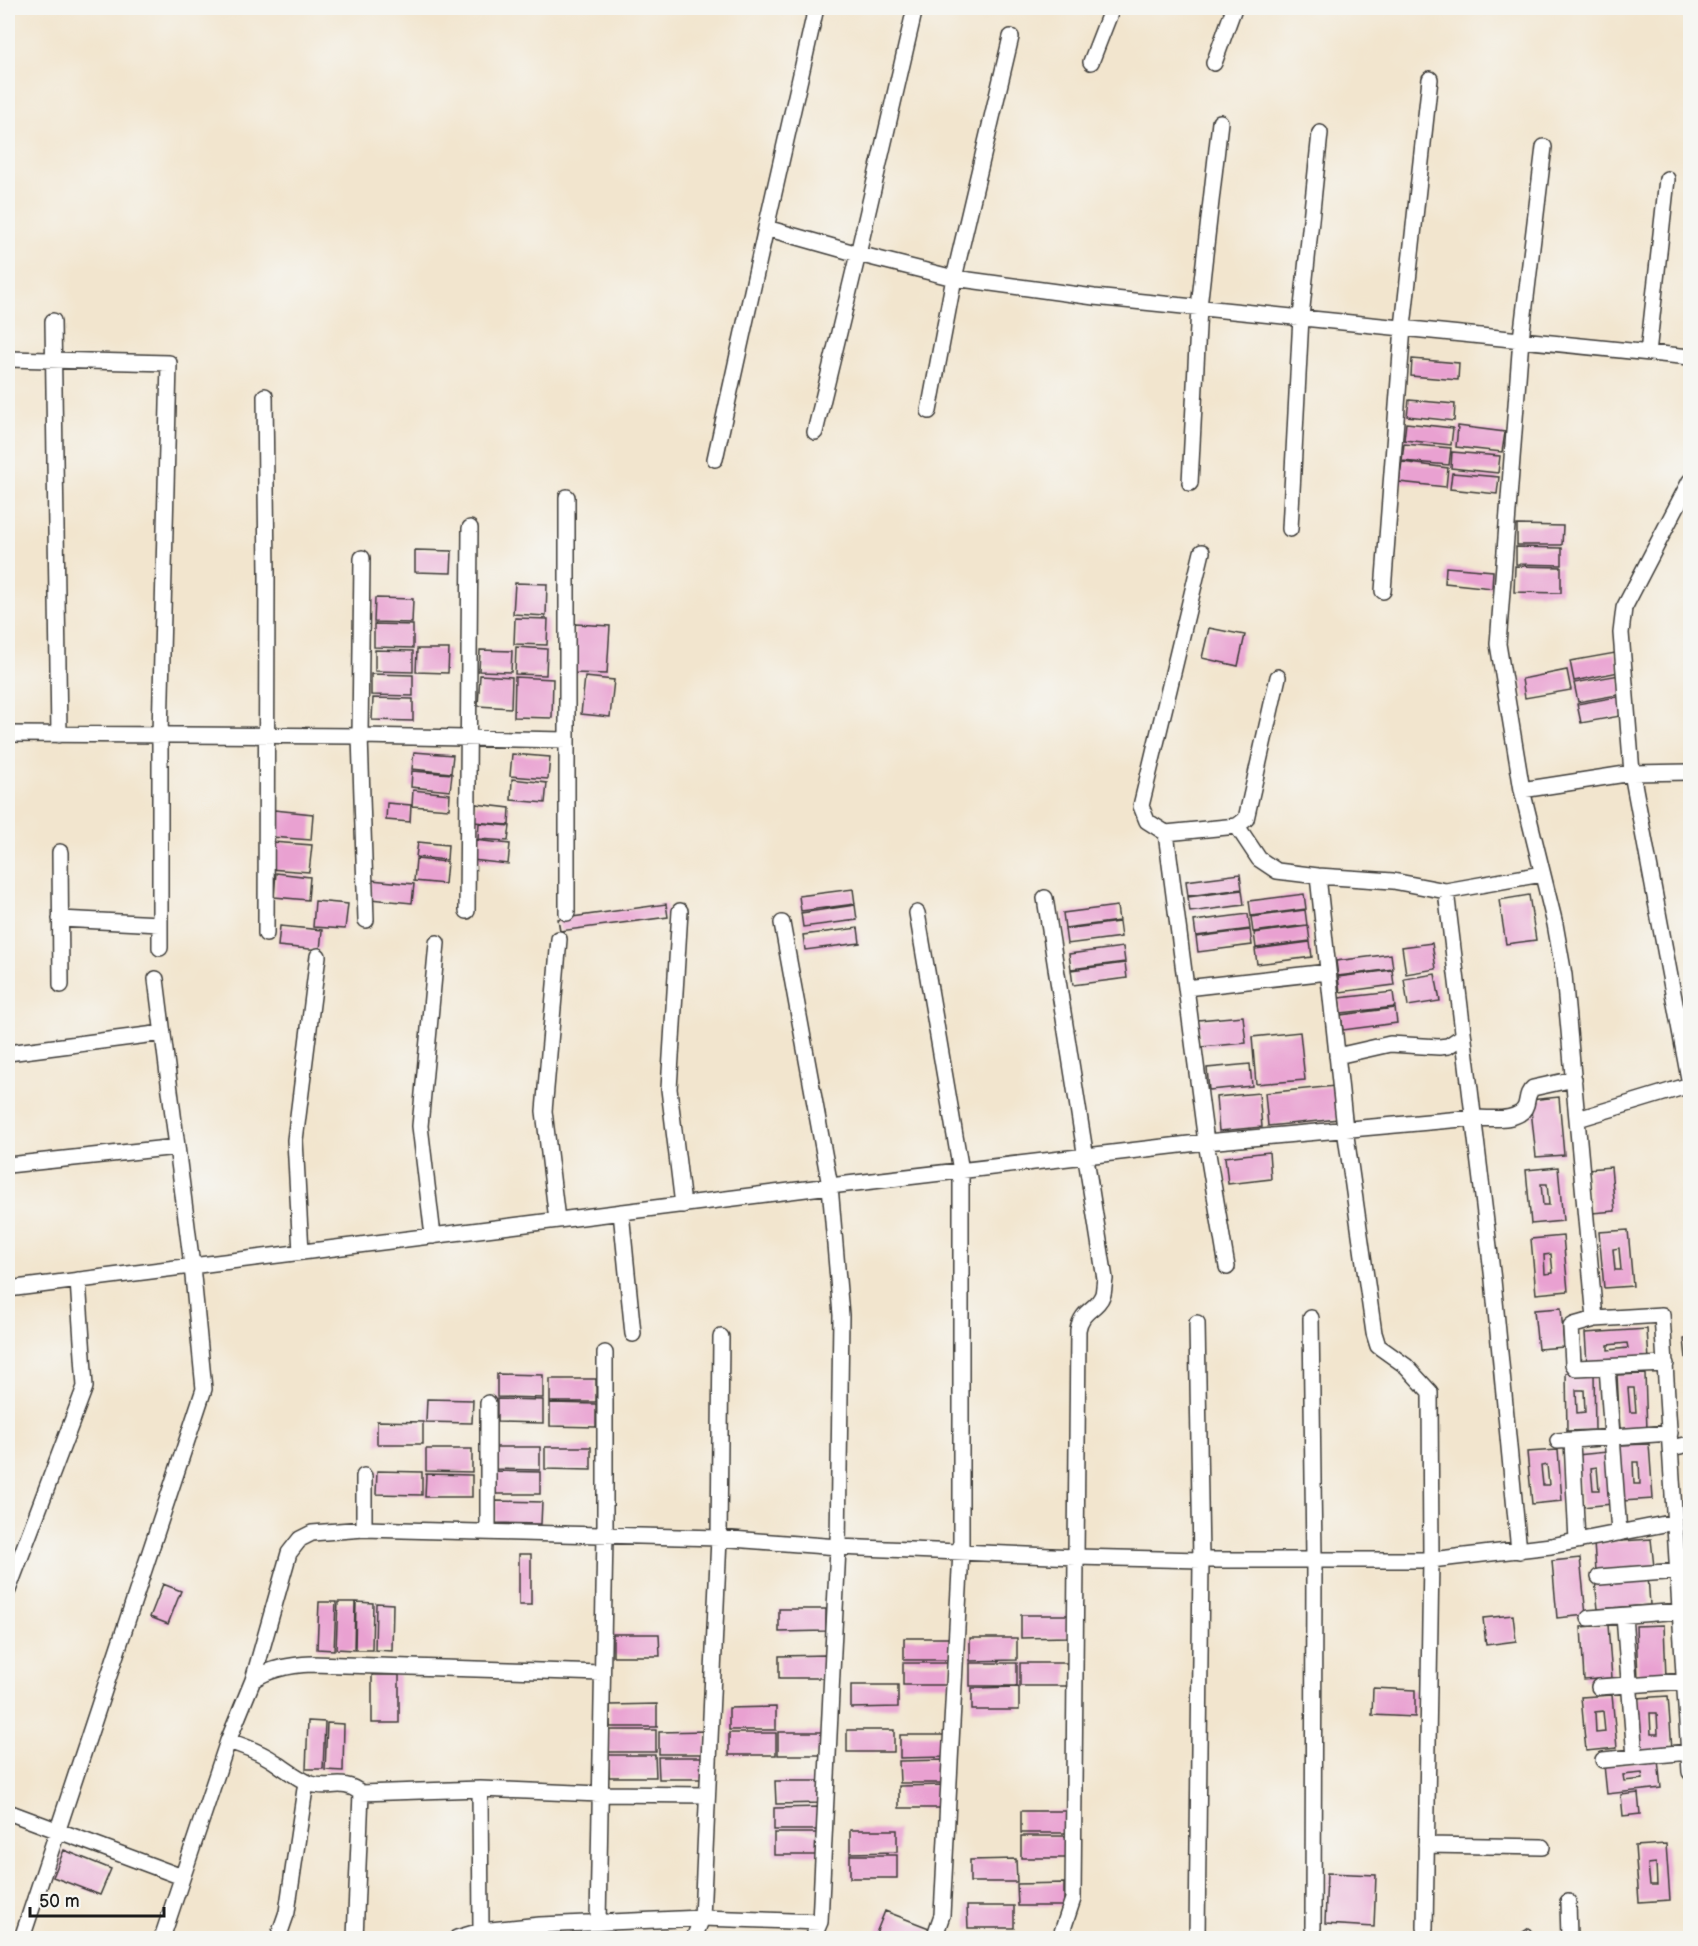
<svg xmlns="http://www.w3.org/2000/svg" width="1698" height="1946" font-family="'Balsamiq Sans',sans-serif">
<rect width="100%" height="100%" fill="#f6f6f2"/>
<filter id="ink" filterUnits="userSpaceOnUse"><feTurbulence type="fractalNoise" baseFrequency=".0167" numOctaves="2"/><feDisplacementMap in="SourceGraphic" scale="12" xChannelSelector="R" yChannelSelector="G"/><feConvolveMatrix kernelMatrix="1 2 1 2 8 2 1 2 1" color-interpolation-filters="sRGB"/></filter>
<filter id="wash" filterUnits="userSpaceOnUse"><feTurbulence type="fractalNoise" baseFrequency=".008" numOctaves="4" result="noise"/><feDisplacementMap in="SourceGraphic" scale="24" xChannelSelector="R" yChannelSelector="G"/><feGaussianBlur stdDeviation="1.35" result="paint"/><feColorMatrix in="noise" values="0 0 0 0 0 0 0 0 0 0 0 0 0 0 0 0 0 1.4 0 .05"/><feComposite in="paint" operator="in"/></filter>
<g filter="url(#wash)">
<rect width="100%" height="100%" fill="#f2e5ce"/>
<g id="blocks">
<path fill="#e9a1d1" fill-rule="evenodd" d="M 1412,359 L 1459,363 L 1458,380 L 1411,376 Z
M 1409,400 L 1455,404 L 1454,421 L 1407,416 Z
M 1406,423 L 1453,428 L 1451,445 L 1404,440 Z
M 1458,426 L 1505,432 L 1502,452 L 1456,447 Z
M 1404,444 L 1451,448 L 1449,465 L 1402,461 Z
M 1452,452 L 1500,456 L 1498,473 L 1451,468 Z
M 1402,462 L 1448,468 L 1446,487 L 1399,482 Z
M 1452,473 L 1499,477 L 1497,494 L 1450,489 Z
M 1517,525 L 1563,526 L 1562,545 L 1517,545 Z
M 1516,547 L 1562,548 L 1562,565 L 1516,564 Z
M 415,550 L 452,551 L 451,573 L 415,572 Z
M 1515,566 L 1561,567 L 1561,593 L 1514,592 Z
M 1446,567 L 1493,571 L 1492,588 L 1445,583 Z
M 515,583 L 547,584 L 546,616 L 513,614 Z
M 375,598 L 413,599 L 412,623 L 374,622 Z
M 515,618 L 548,619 L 547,645 L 514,644 Z
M 374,624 L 413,625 L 413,648 L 374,647 Z
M 575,624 L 610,626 L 607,674 L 573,673 Z
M 1209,628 L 1245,635 L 1238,666 L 1202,658 Z
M 516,647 L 547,649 L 546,675 L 515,674 Z
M 417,649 L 449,649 L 448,673 L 416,672 Z
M 375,650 L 413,651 L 413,672 L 375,671 Z
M 480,650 L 512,651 L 511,672 L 479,671 Z
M 1615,653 L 1619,672 L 1574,681 L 1570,661 Z
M 1567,670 L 1571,690 L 1525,698 L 1522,679 Z
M 371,674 L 413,675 L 413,696 L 371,695 Z
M 480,675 L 512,677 L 511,708 L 478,706 Z
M 1619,675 L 1623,694 L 1578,702 L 1574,683 Z
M 515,677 L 553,679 L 552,718 L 514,717 Z
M 585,677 L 614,680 L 610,717 L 581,714 Z
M 1622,696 L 1626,715 L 1581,723 L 1577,704 Z
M 373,698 L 413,699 L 413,721 L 372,720 Z
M 414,752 L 453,755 L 451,773 L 412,769 Z
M 512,754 L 550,757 L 548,779 L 510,776 Z
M 412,771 L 452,774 L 450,791 L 411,787 Z
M 512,779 L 547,783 L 545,803 L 511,800 Z
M 413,790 L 450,794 L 449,809 L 412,806 Z
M 387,803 L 411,805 L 410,822 L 386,820 Z
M 476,804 L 510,808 L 509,825 L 474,822 Z
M 274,810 L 313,814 L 311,840 L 271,837 Z
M 479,823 L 510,826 L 508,841 L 478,839 Z
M 474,840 L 510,844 L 508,864 L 472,860 Z
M 272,842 L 312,845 L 309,872 L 269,869 Z
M 418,842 L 448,845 L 447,860 L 416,857 Z
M 416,859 L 447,862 L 445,884 L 414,881 Z
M 276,873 L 310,877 L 308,900 L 274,897 Z
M 1240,874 L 1242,889 L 1188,896 L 1186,881 Z
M 371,880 L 414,884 L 412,903 L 370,899 Z
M 853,889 L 855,904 L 801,911 L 799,896 Z
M 1242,890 L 1244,905 L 1190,912 L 1188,897 Z
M 1304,894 L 1306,909 L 1251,916 L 1249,901 Z
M 1529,895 L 1536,940 L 1506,944 L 1499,900 Z
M 315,901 L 348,904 L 345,929 L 313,927 Z
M 666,904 L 668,917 L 560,931 L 558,919 Z
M 855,905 L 857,920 L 803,927 L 801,913 Z
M 1117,906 L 1119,921 L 1065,928 L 1063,913 Z
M 1305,910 L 1307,925 L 1253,932 L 1251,917 Z
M 1248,914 L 1250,929 L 1196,936 L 1194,921 Z
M 1119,922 L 1121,937 L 1067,944 L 1065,929 Z
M 280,926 L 322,930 L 320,950 L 278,946 Z
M 1308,926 L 1310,941 L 1256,948 L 1254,933 Z
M 858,928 L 860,943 L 805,950 L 803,935 Z
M 1250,930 L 1252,945 L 1198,952 L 1196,937 Z
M 1310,942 L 1312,957 L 1257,964 L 1255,949 Z
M 1432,943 L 1436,969 L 1406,974 L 1402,947 Z
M 1123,947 L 1125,962 L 1071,969 L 1069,954 Z
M 1391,954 L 1393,969 L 1338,976 L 1336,961 Z
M 1125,963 L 1127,978 L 1073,985 L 1071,970 Z
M 1392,970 L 1394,985 L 1340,992 L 1338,977 Z
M 1435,974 L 1440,1001 L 1408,1006 L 1404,979 Z
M 1393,992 L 1395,1007 L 1341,1013 L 1339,998 Z
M 1395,1008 L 1397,1023 L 1343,1030 L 1341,1015 Z
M 1243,1016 L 1246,1043 L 1201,1047 L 1198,1020 Z
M 1300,1032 L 1305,1080 L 1256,1084 L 1252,1037 Z
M 1250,1064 L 1252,1086 L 1209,1090 L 1207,1068 Z
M 1335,1086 L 1339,1119 L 1268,1126 L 1265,1093 Z
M 1259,1093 L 1262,1127 L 1219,1131 L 1216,1097 Z
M 1559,1097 L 1564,1155 L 1536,1157 L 1530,1100 Z
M 1269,1152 L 1271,1179 L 1228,1184 L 1225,1157 Z
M 1558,1167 L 1563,1221 L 1531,1224 L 1526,1170 ZM 1541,1184 L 1547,1184 L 1549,1205 L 1543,1205 Z
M 1611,1167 L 1615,1211 L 1592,1213 L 1588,1169 Z
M 1628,1230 L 1633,1286 L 1604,1288 L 1599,1232 ZM 1619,1248 L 1621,1270 L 1615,1270 L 1613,1249 Z
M 1563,1236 L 1568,1291 L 1536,1294 L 1531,1239 ZM 1551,1254 L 1553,1273 L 1545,1274 L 1544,1255 Z
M 1561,1308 L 1564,1347 L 1538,1349 L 1534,1310 Z
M 1647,1329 L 1649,1360 L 1587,1364 L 1585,1333 ZM 1627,1343 L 1628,1348 L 1608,1350 L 1608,1345 Z
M 1690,1338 L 1690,1357 L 1686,1358 L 1684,1339 Z
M 1566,1373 L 1594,1373 L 1595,1430 L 1567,1431 ZM 1576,1390 L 1584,1390 L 1585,1412 L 1577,1413 Z
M 497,1374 L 543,1375 L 543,1398 L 497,1397 Z
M 1645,1374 L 1647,1430 L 1620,1431 L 1617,1375 ZM 1628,1388 L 1634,1388 L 1636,1412 L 1630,1412 Z
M 550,1379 L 596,1379 L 596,1402 L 550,1402 Z
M 427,1399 L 473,1400 L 472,1423 L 426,1422 Z
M 497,1399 L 543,1400 L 543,1423 L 497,1422 Z
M 550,1403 L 596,1404 L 596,1427 L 550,1426 Z
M 377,1421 L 423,1422 L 423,1444 L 377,1444 Z
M 1649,1444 L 1653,1499 L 1622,1501 L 1619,1445 ZM 1633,1462 L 1639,1462 L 1640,1484 L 1634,1484 Z
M 494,1447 L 540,1447 L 540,1470 L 494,1469 Z
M 545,1447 L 591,1447 L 591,1470 L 545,1469 Z
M 426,1449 L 472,1449 L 472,1472 L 426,1471 Z
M 1558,1450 L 1562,1501 L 1532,1504 L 1527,1452 ZM 1547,1465 L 1549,1485 L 1543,1485 L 1541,1466 Z
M 1607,1452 L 1612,1504 L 1582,1507 L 1577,1455 ZM 1597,1467 L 1599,1490 L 1593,1490 L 1591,1468 Z
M 377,1471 L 422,1472 L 422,1495 L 376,1494 Z
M 494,1471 L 540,1472 L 540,1494 L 494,1494 Z
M 426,1474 L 472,1475 L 472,1497 L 425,1497 Z
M 496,1501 L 542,1502 L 541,1524 L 495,1523 Z
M 1651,1539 L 1654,1567 L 1596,1571 L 1594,1543 Z
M 519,1554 L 531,1554 L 531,1605 L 519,1605 Z
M 1580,1558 L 1586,1615 L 1557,1618 L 1552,1561 Z
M 1648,1576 L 1650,1605 L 1598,1609 L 1595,1580 Z
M 163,1584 L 181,1591 L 168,1624 L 150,1617 Z
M 319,1602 L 336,1602 L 334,1650 L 317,1649 Z
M 338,1602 L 355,1602 L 354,1650 L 336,1649 Z
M 356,1602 L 373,1603 L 372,1650 L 355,1650 Z
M 376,1603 L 393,1604 L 392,1651 L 375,1650 Z
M 779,1609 L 826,1609 L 826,1631 L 779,1632 Z
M 1021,1615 L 1068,1615 L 1068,1637 L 1021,1638 Z
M 1513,1615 L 1516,1641 L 1486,1645 L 1483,1618 Z
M 1608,1625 L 1612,1678 L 1584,1680 L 1581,1627 Z
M 1664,1625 L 1666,1678 L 1638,1679 L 1636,1626 Z
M 613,1634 L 659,1634 L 660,1656 L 613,1656 Z
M 904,1638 L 950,1638 L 951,1660 L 904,1660 Z
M 970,1638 L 1017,1638 L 1017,1660 L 970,1661 Z
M 826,1655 L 826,1678 L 779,1678 L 779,1656 Z
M 903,1663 L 950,1663 L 950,1685 L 903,1685 Z
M 970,1663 L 1017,1663 L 1017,1686 L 970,1686 Z
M 1020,1663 L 1067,1663 L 1067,1686 L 1020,1686 Z
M 372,1675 L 399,1675 L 399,1723 L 372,1723 Z
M 851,1685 L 898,1685 L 898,1707 L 851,1708 Z
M 1019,1687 L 1019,1710 L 972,1710 L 972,1688 Z
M 1373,1688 L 1415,1690 L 1415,1717 L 1372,1715 Z
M 1612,1695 L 1617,1748 L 1586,1751 L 1581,1697 ZM 1603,1711 L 1605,1732 L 1596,1733 L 1595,1712 Z
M 1668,1696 L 1672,1749 L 1641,1751 L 1637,1698 ZM 1650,1713 L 1657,1713 L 1658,1734 L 1651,1734 Z
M 657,1704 L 657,1727 L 610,1727 L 610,1705 Z
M 776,1707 L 776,1730 L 729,1730 L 729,1708 Z
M 308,1721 L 325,1722 L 323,1769 L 306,1769 Z
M 327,1723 L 344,1724 L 343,1771 L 325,1770 Z
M 609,1730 L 656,1730 L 656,1752 L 609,1752 Z
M 847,1730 L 894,1730 L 894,1752 L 847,1752 Z
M 706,1731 L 706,1754 L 659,1754 L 659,1732 Z
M 778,1732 L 824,1732 L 825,1755 L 778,1755 Z
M 729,1733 L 776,1733 L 776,1755 L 729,1755 Z
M 900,1735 L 947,1735 L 947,1757 L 900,1758 Z
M 608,1755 L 655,1755 L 656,1777 L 609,1777 Z
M 658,1757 L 705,1757 L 705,1779 L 659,1779 Z
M 946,1760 L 946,1783 L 900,1783 L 899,1761 Z
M 1658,1760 L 1661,1788 L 1607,1794 L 1604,1765 ZM 1642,1773 L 1643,1779 L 1624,1781 L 1623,1775 Z
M 775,1781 L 822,1781 L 822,1803 L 776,1804 Z
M 946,1785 L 946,1808 L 899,1808 L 899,1786 Z
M 1638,1793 L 1640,1814 L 1623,1816 L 1621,1795 Z
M 821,1807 L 821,1830 L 774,1830 L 774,1808 Z
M 1021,1811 L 1068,1811 L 1068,1833 L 1021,1833 Z
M 850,1830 L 897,1830 L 897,1852 L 850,1853 Z
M 774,1833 L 821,1833 L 821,1855 L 774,1855 Z
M 1021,1836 L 1068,1836 L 1068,1858 L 1021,1858 Z
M 1666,1844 L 1670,1900 L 1639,1902 L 1635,1846 ZM 1656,1863 L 1657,1885 L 1650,1885 L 1648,1864 Z
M 64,1850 L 111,1869 L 100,1895 L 53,1877 Z
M 850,1855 L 897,1855 L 897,1878 L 850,1878 Z
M 1016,1859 L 1017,1882 L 970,1882 L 970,1860 Z
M 1327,1873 L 1376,1875 L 1374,1927 L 1325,1924 Z
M 1064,1883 L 1064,1906 L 1018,1906 L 1017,1884 Z
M 967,1906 L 1014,1906 L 1014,1928 L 968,1928 Z
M 885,1911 L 929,1928 L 925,1938 L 874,1938 Z
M 1529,1928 L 1537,1938 L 1514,1938 Z"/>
</g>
</g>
<g filter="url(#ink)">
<use href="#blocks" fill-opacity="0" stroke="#3c3a37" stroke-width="1.5"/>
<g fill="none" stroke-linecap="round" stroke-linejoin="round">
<defs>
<path id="minor" d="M 1091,62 L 1112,8
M 1214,63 L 1234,8
M 1544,147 L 1521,339 L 1498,644 L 1522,790 L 1555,924 L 1564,975 L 1595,1319 L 1662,1315 L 1690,1772
M 766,228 L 816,8
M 53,321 L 59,735
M 1648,353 L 1667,179
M 8,359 L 169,363 L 160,736 L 160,948
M 265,396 L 267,575 L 266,934
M 929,411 L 954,278 L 1011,37
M 815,432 L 858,254 L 915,8
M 715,459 L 766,228 L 858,254 L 954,278 L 1094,297 L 1690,357
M 1690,481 L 1624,608 L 1621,633 L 1632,773 L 1690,1084
M 1190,483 L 1199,307 L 1220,122
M 567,497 L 567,913
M 1290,529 L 1301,317 L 1320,133
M 1202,552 L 1141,806 L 1147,821 L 1166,833 L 1237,826 L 1246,819 L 1278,677
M 362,558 L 360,736 L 366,920
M 1383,591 L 1403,327 L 1430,79
M 8,734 L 360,736 L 567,740
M 1522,790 L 1632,773 L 1690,772
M 1237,826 L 1259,859 L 1277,871 L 1318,876 L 1393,881 L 1446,891 L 1542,874
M 1166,833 L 1206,1142 L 1227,1267
M 60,852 L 61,985
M 1318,876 L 1345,1129 L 1374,1333 L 1378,1346 L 1406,1366 L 1430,1392 L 1431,1560 L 1425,1928
M 1446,891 L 1493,1280 L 1519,1551
M 1045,898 L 1105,1279 C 1104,1284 1104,1290 1103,1294 C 1097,1311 1082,1308 1078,1330 L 1073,1899 L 1060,1938
M 467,911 L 470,528
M 680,911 L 669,1089 L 683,1205
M 917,913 L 961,1171 L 961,1551 L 942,1915 L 934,1938
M 60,919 L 160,924
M 782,923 L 830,1186 L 841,1315 L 838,1547 L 820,1922 L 813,1938
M 1186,988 L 1328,972
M 8,1053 L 163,1033
M 1337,1056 L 1390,1044 L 1439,1047 L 1448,1046 L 1463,1036
M 1578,1119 L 1690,1085
M 8,1165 L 177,1147
M 621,1212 L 633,1334
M 557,1220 L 544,1111 L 559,939
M 433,1236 L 420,1126 L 437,943
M 301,1252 L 295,1140 L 318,956
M 8,1289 L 830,1186 L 1206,1142 L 1473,1118 C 1488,1118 1521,1123 1526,1105 C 1528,1098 1527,1093 1533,1088 L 1574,1079
M 1311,1318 L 1314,1559 L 1313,1928
M 1595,1319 L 1574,1325 L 1571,1327 L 1573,1364 L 1576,1368 L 1666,1364
M 1197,1323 L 1201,1560 L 1197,1938
M 721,1337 L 719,1538 L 702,1918 L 820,1922
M 1607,1367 L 1619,1533
M 488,1403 L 488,1532
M 1558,1441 L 1670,1433
M 1572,1441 L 1577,1541
M 1671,1448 L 1690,1444
M 364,1529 L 364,1476
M 1599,1577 L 1678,1571
M 8,1590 L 85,1387 L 78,1280
M 1624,1616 L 1635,1757
M 1589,1618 L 1681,1611
M 253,1680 C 270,1668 291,1665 312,1664 L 602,1673
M 1599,1687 L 1685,1681
M 228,1741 C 244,1746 261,1752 275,1762 C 287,1770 298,1779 311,1784 C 330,1790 343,1778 361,1793 L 355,1938
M 1603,1760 L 1689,1752
M 361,1793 L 480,1789
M 8,1812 L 182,1877
M 1426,1845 L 1542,1847
M 1568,1902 L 1569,1938
M 598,1922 L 605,1535 L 605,1353
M 481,1931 L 480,1789 L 600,1794 L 707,1795
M 22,1938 L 204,1389 L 192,1266 L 156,979
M 162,1938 L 228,1741 L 253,1680 L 289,1553 L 300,1539 L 312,1533 L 364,1529 L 719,1538 L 838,1547 L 1076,1557 L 1201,1560 L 1431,1560 L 1551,1546 L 1675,1522
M 278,1938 L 287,1912 L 306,1782
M 457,1938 L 481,1931 L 540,1925 L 702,1918 L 694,1938"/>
</defs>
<use href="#minor" stroke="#3c3a37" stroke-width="18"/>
<use href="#minor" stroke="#fff" stroke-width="15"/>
</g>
</g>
<rect width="1698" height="1946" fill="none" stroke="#f6f6f2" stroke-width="30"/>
<path d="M30 1907v9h134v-9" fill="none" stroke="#1c1c1c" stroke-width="3"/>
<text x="39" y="1907" font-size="18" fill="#1c1c1c" stroke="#f6f6f2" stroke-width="4.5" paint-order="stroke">50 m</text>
</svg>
